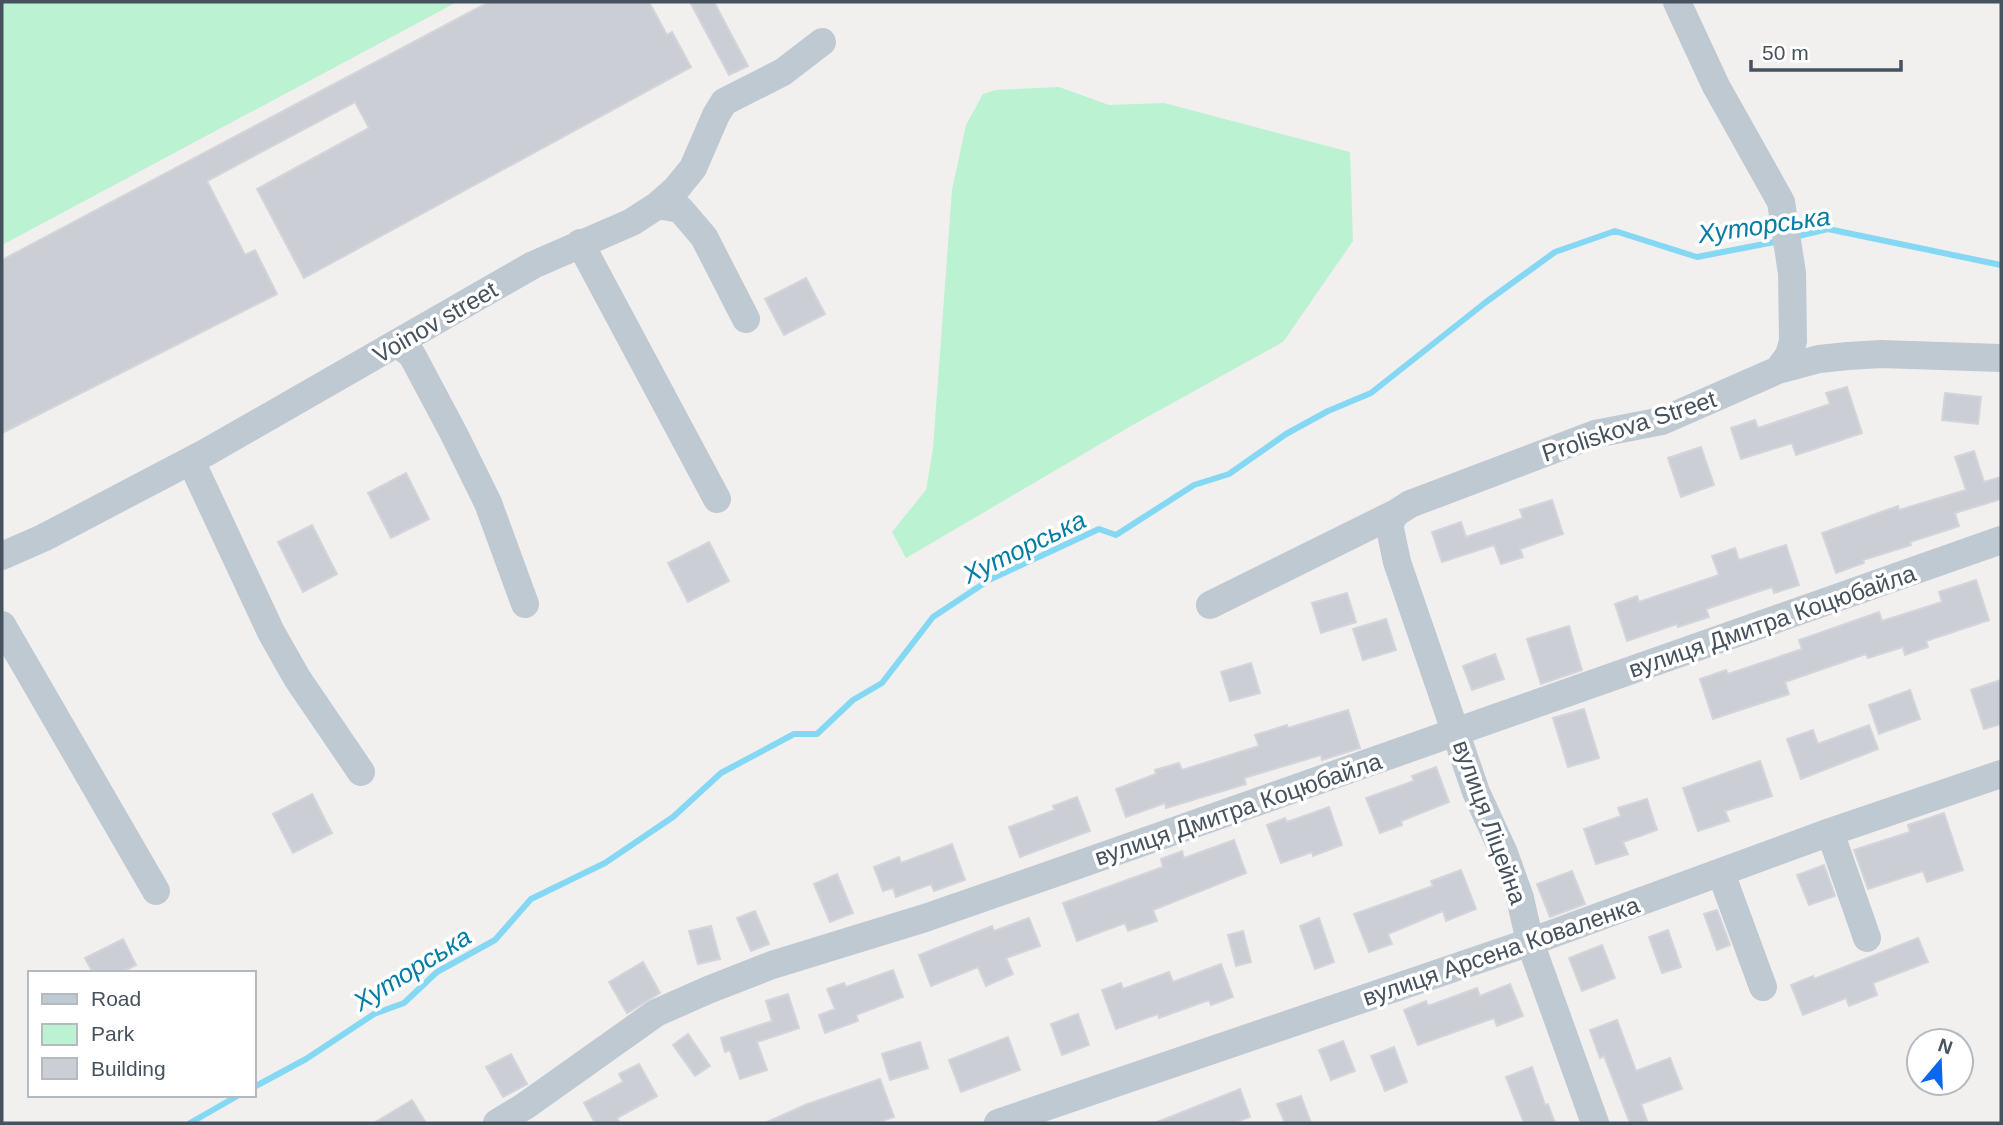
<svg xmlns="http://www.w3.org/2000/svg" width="2003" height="1125" font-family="Helvetica,sans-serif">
<rect width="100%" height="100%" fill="#f2efef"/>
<path fill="#baf2d2" d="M 2,2 L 457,2 L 2,245 Z
M 1059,87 L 1109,105 L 1164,103 L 1350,152 L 1353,241 L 1283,342 L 1131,426 L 906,558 L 892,532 L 926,490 L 933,448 L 952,190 L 966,125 L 983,94 L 996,90 Z"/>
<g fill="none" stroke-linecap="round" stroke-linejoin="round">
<path stroke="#84d8f3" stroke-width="6" d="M 1794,237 L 1828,229 L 2001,265
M 254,1087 L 306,1059 L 374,1014 L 404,1003 L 437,972 L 495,940 L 531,899 L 605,863 L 673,817 L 721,773 L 794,734 L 817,734 L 853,700 L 882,683 L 933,617 L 989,580 L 1099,529 L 1116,535 L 1194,485 L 1229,474 L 1286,434 L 1328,411 L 1371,393 L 1486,302 L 1555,252 L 1615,231 L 1697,257 L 1780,241
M 190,1123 L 239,1095"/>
</g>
<path fill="#cbced4" stroke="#d3d5db" stroke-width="2" d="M 489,2 L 649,2 L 667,35 L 672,32 L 691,67 L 304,278 L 257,189 L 369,128 L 355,102 L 207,181 L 245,255 L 255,250 L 277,294 L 2,433 L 2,260 Z
M 690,2 L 714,2 L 748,66 L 729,75 Z
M 806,278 L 825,314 L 784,335 L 765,299 Z
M 1847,387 L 1862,433 L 1796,455 L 1792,443 L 1741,459 L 1731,428 L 1755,420 L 1758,428 L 1830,404 L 1826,393 Z
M 1945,393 L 1981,397 L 1978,424 L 1942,420 Z
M 1701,447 L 1714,485 L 1681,497 L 1668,458 Z
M 1974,451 L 1984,482 L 2001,477 L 2001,499 L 1955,513 L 1959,526 L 1910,542 L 1911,545 L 1863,560 L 1864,563 L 1836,573 L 1822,533 L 1898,506 L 1899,510 L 1966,490 L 1955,457 Z
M 406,473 L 429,519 L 391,538 L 368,493 Z
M 1552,500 L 1563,534 L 1520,549 L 1523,557 L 1501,564 L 1494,545 L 1442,562 L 1432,532 L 1461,522 L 1466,537 L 1523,518 L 1520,510 Z
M 312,525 L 337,574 L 303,592 L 278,542 Z
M 709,542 L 729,581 L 688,602 L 668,563 Z
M 1786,545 L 1799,585 L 1774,593 L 1772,587 L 1706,609 L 1709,617 L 1678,627 L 1677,624 L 1627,641 L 1615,604 L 1637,596 L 1639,602 L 1719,575 L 1712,556 L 1735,548 L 1739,560 Z
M 1976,580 L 1989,620 L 1926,641 L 1928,647 L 1905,655 L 1903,647 L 1868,658 L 1866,654 L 1785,682 L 1789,694 L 1713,719 L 1700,679 L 1726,670 L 1728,674 L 1802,649 L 1799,640 L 1879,612 L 1882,621 L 1942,602 L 1939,592 Z
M 1347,593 L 1356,622 L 1321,633 L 1312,603 Z
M 1386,619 L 1396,650 L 1363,660 L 1353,629 Z
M 1569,626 L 1582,670 L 1541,684 L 1527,639 Z
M 1495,654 L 1504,679 L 1472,690 L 1463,666 Z
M 1251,663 L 1260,693 L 1230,701 L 1221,672 Z
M 2001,680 L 2001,724 L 1984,729 L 1971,690 Z
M 1910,690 L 1920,719 L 1879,734 L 1869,705 Z
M 1584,709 L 1599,758 L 1568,767 L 1553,718 Z
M 1348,710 L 1360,748 L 1322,760 L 1321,755 L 1244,778 L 1246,784 L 1166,808 L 1165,803 L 1126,817 L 1116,789 L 1156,774 L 1155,770 L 1179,763 L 1182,770 L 1259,746 L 1255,735 L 1287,725 L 1288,728 Z
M 1869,725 L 1878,749 L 1801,779 L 1787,739 L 1813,730 L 1818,744 Z
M 1760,761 L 1772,796 L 1725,811 L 1729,821 L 1698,831 L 1683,788 Z
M 1436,767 L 1449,802 L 1401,821 L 1402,825 L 1380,833 L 1366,798 L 1414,781 L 1412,776 Z
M 312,794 L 332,833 L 293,853 L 273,814 Z
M 1077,797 L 1090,831 L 1020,857 L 1009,827 L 1055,810 L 1053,806 Z
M 1647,799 L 1657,830 L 1623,842 L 1628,854 L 1596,864 L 1584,829 L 1621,816 L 1618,808 Z
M 1329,807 L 1342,845 L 1313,856 L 1312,852 L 1281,863 L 1267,825 L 1285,818 L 1287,822 Z
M 1944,813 L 1963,870 L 1927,882 L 1923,871 L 1868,889 L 1854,850 L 1910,832 L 1908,825 Z
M 1234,840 L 1246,873 L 1153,910 L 1157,921 L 1128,931 L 1125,923 L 1077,941 L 1063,903 L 1163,867 L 1161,859 L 1182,851 L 1184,858 Z
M 952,844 L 965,880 L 934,891 L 931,884 L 896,897 L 893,888 L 883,891 L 874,867 L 899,857 L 901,863 Z
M 1824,865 L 1835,896 L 1809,905 L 1797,875 Z
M 1461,870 L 1476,909 L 1446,921 L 1443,911 L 1388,934 L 1392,944 L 1369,952 L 1354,914 L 1433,886 L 1431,881 Z
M 1572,871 L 1585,904 L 1550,917 L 1537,884 Z
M 837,874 L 853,913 L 830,922 L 814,884 Z
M 1717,910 L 1730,945 L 1717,950 L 1704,914 Z
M 755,911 L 769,944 L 751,951 L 737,918 Z
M 1029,918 L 1040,946 L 1006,958 L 1013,974 L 986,986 L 978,967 L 931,986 L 919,955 L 992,926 L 994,931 Z
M 1319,918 L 1334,962 L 1315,969 L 1300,926 Z
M 711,926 L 720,959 L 698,964 L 689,931 Z
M 1668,930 L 1681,967 L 1662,973 L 1649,937 Z
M 1243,931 L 1251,962 L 1236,966 L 1228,935 Z
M 1918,938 L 1928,962 L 1873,983 L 1877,995 L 1849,1006 L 1846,998 L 1803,1015 L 1791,985 L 1813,976 L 1814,979 Z
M 123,939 L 136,965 L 120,973 L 93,973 L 85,958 Z
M 1602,945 L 1615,978 L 1582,991 L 1569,958 Z
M 643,962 L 660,993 L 627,1013 L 609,982 Z
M 1221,964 L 1233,997 L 1211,1005 L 1209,1000 L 1159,1018 L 1158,1014 L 1116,1029 L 1102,990 L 1121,983 L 1123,989 L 1169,972 L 1173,982 Z
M 893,970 L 903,997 L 856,1015 L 858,1021 L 825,1033 L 819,1015 L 835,1009 L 827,989 L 844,983 L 846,987 Z
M 1510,984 L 1523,1016 L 1497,1026 L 1494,1018 L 1418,1045 L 1404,1010 L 1426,1001 L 1428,1006 L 1477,988 L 1480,996 Z
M 788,994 L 799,1028 L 757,1042 L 767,1070 L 740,1079 L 730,1050 L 725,1052 L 721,1038 L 772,1021 L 766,1001 Z
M 1078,1014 L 1089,1045 L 1062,1055 L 1051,1024 Z
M 1617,1020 L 1636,1071 L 1670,1058 L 1682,1089 L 1641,1104 L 1648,1123 L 1630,1123 L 1604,1056 L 1600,1058 L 1590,1030 Z
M 688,1034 L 710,1066 L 695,1076 L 673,1045 Z
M 1008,1037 L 1020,1070 L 961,1092 L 949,1060 Z
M 1343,1041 L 1355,1071 L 1331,1080 L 1319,1050 Z
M 920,1042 L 928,1068 L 890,1080 L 882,1054 Z
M 1394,1047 L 1407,1082 L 1385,1091 L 1371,1056 Z
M 511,1054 L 527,1084 L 503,1097 L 486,1067 Z
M 639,1064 L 657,1096 L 617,1118 L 620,1123 L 595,1123 L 584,1103 L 623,1082 L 619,1074 Z
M 1532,1067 L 1545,1105 L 1548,1104 L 1555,1123 L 1524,1123 L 1506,1077 Z
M 880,1079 L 894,1117 L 876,1123 L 765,1123 L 805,1105 Z
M 1240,1089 L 1250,1117 L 1234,1123 L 1155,1123 Z
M 1301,1096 L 1311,1123 L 1285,1123 L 1277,1104 Z
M 412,1100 L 426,1123 L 374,1123 Z"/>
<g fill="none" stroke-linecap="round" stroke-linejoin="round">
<path stroke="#bfc9d2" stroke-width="28" d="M 1677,2 L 1716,86 L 1781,202 L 1792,273 L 1793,341 L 1789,355 L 1778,370
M 658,205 L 680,209 L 704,237 L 746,319
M 580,243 L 717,499
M 397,343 L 412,355 L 454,434 L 488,503 L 525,604
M 191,461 L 271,632 L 297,678 L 361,772
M 2,556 L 43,538 L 207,452 L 533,265 L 632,222 L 658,205 L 676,189 L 693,168 L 716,115 L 724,102 L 783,72 L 822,42
M 1210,605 L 1396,513
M 2,625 L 156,891
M 1830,832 L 1867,938
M 1721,873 L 1763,987
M 497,1123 L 525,1106 L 656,1013 L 708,990 L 772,965 L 925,918 L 1055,873 L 2001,540
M 998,1123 L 1530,942 L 1830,832 L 2001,774
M 1595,1123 L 1530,942 L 1520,898 L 1504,853 L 1476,792 L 1397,562 L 1389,524 L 1396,513 L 1410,504 L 1595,434 L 1662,421 L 1778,370 L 1819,359 L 1848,356 L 1881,354 L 2001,358"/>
</g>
<g text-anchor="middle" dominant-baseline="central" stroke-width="7" stroke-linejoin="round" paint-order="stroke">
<g font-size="24" fill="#46525e" stroke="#fff">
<text transform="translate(435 322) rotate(-30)">Voinov street</text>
<text transform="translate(1629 426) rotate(-18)">Proliskova Street</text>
<text transform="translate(1772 621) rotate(-19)">вулиця Дмитра Коцюбайла</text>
<text transform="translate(1238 809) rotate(-19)">вулиця Дмитра Коцюбайла</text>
<text transform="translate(1490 822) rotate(70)">вулиця Ліцейна</text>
<text transform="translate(1501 951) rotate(-19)">вулиця Арсена Коваленка</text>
</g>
<g font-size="26" font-style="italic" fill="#047da5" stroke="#fff">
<text transform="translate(1764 225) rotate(-8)">Хуторська</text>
<text transform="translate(1024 547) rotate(-26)">Хуторська</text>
<text transform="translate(412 969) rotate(-32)">Хуторська</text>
</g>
</g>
<rect width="2003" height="1125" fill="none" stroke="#46525e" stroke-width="7"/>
<rect x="28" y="971" width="228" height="126" fill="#ffffff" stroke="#b5babf" stroke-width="2"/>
<rect x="42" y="994" width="35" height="10" fill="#bfc9d2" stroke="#b5babf" stroke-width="2"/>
<text x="91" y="1006" font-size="21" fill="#46525e">Road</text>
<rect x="42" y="1024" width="35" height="21" fill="#baf2d2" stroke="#b5babf" stroke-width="2"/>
<text x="91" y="1041" font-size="21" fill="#46525e">Park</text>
<rect x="42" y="1058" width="35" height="21" fill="#cbced4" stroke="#b5babf" stroke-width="2"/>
<text x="91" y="1076" font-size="21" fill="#46525e">Building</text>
<g transform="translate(1940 1062) rotate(19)"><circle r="33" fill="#ffffff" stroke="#b5babf" stroke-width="2"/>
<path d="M0-5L12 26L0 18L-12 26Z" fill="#0c67ef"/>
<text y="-10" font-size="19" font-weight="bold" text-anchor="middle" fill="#46525e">N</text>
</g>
<path d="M1751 60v10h150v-10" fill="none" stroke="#46525e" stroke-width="3.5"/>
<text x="1762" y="60" font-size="21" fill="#46525e" stroke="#ffffff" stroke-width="5" paint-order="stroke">50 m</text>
</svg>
